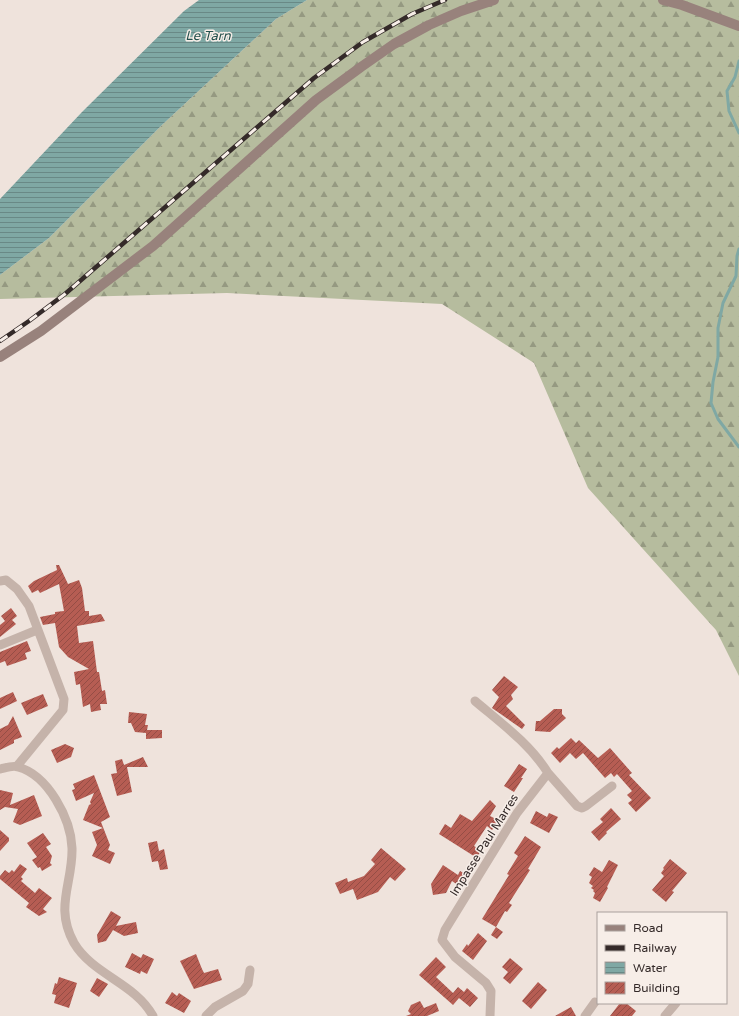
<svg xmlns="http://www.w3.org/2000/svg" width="739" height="1016" font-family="'Varela Round',sans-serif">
<defs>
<pattern id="forest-firs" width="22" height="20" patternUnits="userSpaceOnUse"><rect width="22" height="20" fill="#b6bc9e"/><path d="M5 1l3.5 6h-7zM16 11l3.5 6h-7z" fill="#959981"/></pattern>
<pattern id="water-rules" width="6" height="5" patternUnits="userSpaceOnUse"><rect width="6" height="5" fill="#7fa8a4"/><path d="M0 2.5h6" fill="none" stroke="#698986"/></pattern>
<pattern id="building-hatch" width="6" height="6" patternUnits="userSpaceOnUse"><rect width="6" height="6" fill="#b65d53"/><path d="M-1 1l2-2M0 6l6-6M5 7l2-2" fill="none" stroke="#954d45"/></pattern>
</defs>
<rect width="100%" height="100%" fill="#efe3dc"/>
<path fill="url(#forest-firs)" d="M 307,0 L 739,0 L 739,676 L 716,630 L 588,488 L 534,363 L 442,304 L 227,293 L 0,299 L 0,275 L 49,238 L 162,125 L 276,19 Z"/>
<path fill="url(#water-rules)" d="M 199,0 L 307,0 L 276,19 L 162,125 L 49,238 L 0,275 L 0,199 L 82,112 L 184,11 Z"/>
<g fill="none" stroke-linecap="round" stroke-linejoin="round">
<path stroke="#7fa8a4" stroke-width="3" d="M 739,61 L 735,77 L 727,91 L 729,111 L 739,133
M 739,249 L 737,256 L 736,276 L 723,303 L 718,328 L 718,357 L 713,382 L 711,403 L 718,419 L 739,447"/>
</g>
<path fill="url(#building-hatch)" d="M 56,565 L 59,565 L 68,584 L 79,580 L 82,588 L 85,611 L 89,611 L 89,616 L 101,614 L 105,621 L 77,626 L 79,643 L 93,641 L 97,672 L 99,672 L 102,691 L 105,690 L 107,704 L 100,704 L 101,710 L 91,712 L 90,704 L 83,707 L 80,684 L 76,685 L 74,672 L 89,669 L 68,657 L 59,647 L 55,623 L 43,625 L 40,617 L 55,614 L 55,612 L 64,611 L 59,584 L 40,593 L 38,590 L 32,593 L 28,586 L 34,581 L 57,570 Z
M 11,608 L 17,616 L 12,620 L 16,624 L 0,637 L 0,625 L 5,621 L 1,616 Z
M 27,641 L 31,651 L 25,653 L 27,659 L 7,666 L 5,661 L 0,663 L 0,652 Z
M 504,676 L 518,687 L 511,695 L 513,699 L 506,706 L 525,725 L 522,729 L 492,708 L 499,697 L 492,690 Z
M 13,692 L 17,701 L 0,709 L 0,698 Z
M 43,694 L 48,706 L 27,715 L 21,703 Z
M 554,709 L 562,709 L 562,714 L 566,718 L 550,732 L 535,731 L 536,721 L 540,721 Z
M 129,712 L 147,714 L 145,725 L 148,725 L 147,730 L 162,730 L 162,738 L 146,739 L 146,733 L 135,732 L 131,723 L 128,723 Z
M 13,716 L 22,737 L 14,740 L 14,743 L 0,750 L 0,729 L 8,725 Z
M 571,738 L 576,743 L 579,740 L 598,758 L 610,748 L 632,773 L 629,775 L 651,798 L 636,812 L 628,803 L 632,800 L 627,795 L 632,791 L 617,774 L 614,777 L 611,773 L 605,778 L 583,753 L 576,759 L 570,753 L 560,763 L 551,753 L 557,747 L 559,749 Z
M 65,744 L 74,748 L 71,757 L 57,763 L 51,750 Z
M 143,757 L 148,767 L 127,767 L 132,792 L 117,796 L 111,774 L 117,773 L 115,761 L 122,759 L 124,765 Z
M 519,764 L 527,769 L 521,778 L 523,778 L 514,792 L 504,786 Z
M 94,775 L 110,817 L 101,822 L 110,845 L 108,850 L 115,853 L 110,864 L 92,856 L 97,845 L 92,832 L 103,828 L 83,820 L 89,805 L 91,804 L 90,802 L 94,793 L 76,801 L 72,790 L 75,789 L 73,784 Z
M 0,790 L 13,793 L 10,805 L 34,795 L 42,816 L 20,825 L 13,822 L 18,809 L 5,807 L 0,810 Z
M 490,800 L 496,806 L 490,816 L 500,821 L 492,830 L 487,826 L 474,846 L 481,850 L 477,858 L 439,834 L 445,824 L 451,828 L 460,814 L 472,821 Z
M 611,808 L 621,819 L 606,832 L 607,833 L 599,841 L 591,832 L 603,822 L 600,819 Z
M 536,811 L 547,817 L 549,813 L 558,817 L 549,833 L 530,823 Z
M 0,830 L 9,838 L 9,841 L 0,851 Z
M 43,833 L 51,844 L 46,847 L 52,856 L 50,863 L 52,865 L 42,871 L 40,867 L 38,868 L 32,860 L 37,857 L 27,843 Z
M 525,836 L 541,847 L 528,869 L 530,870 L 509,903 L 512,905 L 507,912 L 505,911 L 496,927 L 482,919 L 509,875 L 507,874 L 518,856 L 514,853 Z
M 157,841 L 159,851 L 164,849 L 168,869 L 160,870 L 158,861 L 152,862 L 148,843 Z
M 381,848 L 406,869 L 395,881 L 390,877 L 378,892 L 357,900 L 353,889 L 340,894 L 335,883 L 347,878 L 348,882 L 364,876 L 375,864 L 371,860 Z
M 670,859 L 687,873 L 672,891 L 674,892 L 666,902 L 652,890 L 664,876 L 661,873 L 664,869 L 663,868 Z
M 609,860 L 618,865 L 607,887 L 608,888 L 600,902 L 593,898 L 595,893 L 593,891 L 594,890 L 591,888 L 593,886 L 589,883 L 592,877 L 589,875 L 594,867 L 602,872 Z
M 20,864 L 27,869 L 21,877 L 23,879 L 21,881 L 35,893 L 39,888 L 52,898 L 43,909 L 47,912 L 39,916 L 26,907 L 29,903 L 0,879 L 0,876 L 5,870 L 9,873 L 12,870 L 14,872 Z
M 443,865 L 458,875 L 460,871 L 469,876 L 462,888 L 452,881 L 446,893 L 433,895 L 431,884 Z
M 111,911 L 121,917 L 116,926 L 136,922 L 138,933 L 124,936 L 113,930 L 106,941 L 98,943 L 97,935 Z
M 496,927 L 503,932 L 497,939 L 491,935 Z
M 478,933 L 487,941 L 473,960 L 462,951 L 467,944 L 468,946 Z
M 132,953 L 141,958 L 143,954 L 154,959 L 147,974 L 141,971 L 140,974 L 125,967 Z
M 196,954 L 202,969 L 204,973 L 218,969 L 222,980 L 194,989 L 180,961 Z
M 436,957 L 446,967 L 436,977 L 453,993 L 458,987 L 464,992 L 467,988 L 478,998 L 470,1007 L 459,998 L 453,1005 L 419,975 Z
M 510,958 L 523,969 L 510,984 L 503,978 L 508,972 L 502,967 Z
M 59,977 L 77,983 L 69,1008 L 54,1003 L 56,995 L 52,994 L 55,983 L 57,984 Z
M 97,978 L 108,984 L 99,997 L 90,991 Z
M 538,982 L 547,990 L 531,1009 L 522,1001 Z
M 172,992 L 177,996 L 179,993 L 191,1001 L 184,1013 L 165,1003 Z
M 420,1001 L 424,1008 L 436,1003 L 439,1011 L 427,1016 L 406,1016 L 411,1014 L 408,1011 L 411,1005 Z
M 620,1003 L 626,1003 L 636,1011 L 632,1016 L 610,1016 Z
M 571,1007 L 576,1016 L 555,1016 Z"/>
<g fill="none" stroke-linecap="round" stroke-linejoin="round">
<path stroke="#c5b3aa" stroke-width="9" d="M 0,581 L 6,580 L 17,589 L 29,606 L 64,699 L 63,710 L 17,766
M 0,645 L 37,630
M 475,701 C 501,723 530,744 548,773 L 517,813 L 445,930 L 442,940 L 455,957 L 486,983 L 491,991 L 490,1016
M 0,769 C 5,768 13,765 18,767 C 48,775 71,819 72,848 C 73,883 54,907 74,943 C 93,975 135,983 153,1016
M 548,773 L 577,806 L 582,808 L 586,806 L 612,786
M 206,1016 L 215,1007 L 243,991 L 248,984 L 250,970
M 585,1016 L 595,1002
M 665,1016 L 676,1003"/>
<path stroke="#98827c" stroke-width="10" d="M 663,0 L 682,5 L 739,26
M 0,357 L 41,331 L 153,246 L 316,100 L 361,67 L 394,44 L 429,25 L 461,11 L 494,0"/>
<defs>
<path id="rail" d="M 0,341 L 29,321 L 65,294 L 314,78 L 363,42 L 412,14 L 445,0"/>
</defs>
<use href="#rail" stroke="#342a29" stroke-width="4.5"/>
<use href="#rail" stroke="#f7eee8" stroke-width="3" stroke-dasharray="9" stroke-linecap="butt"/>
</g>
<g text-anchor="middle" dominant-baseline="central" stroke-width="3" stroke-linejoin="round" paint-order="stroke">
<g font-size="12" fill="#342a29" stroke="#f7eee8">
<text transform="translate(484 845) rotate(-58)">Impasse Paul Marres</text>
</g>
<g font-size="13" font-style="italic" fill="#23504c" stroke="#f7eee8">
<text x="208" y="36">Le Tarn</text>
</g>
</g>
<rect x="597" y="912" width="130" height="92" fill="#f7eee8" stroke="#a9a09c"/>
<rect x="605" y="925" width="20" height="6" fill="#98827c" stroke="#a9a09c"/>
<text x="633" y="932" font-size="12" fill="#342a29">Road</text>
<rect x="605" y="945" width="20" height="6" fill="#342a29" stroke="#a9a09c"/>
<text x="633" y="952" font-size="12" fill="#342a29">Railway</text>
<rect x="605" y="962" width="20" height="12" fill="url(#water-rules)" stroke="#a9a09c"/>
<text x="633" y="972" font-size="12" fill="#342a29">Water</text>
<rect x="605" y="982" width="20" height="12" fill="url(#building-hatch)" stroke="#a9a09c"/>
<text x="633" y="992" font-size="12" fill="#342a29">Building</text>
</svg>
